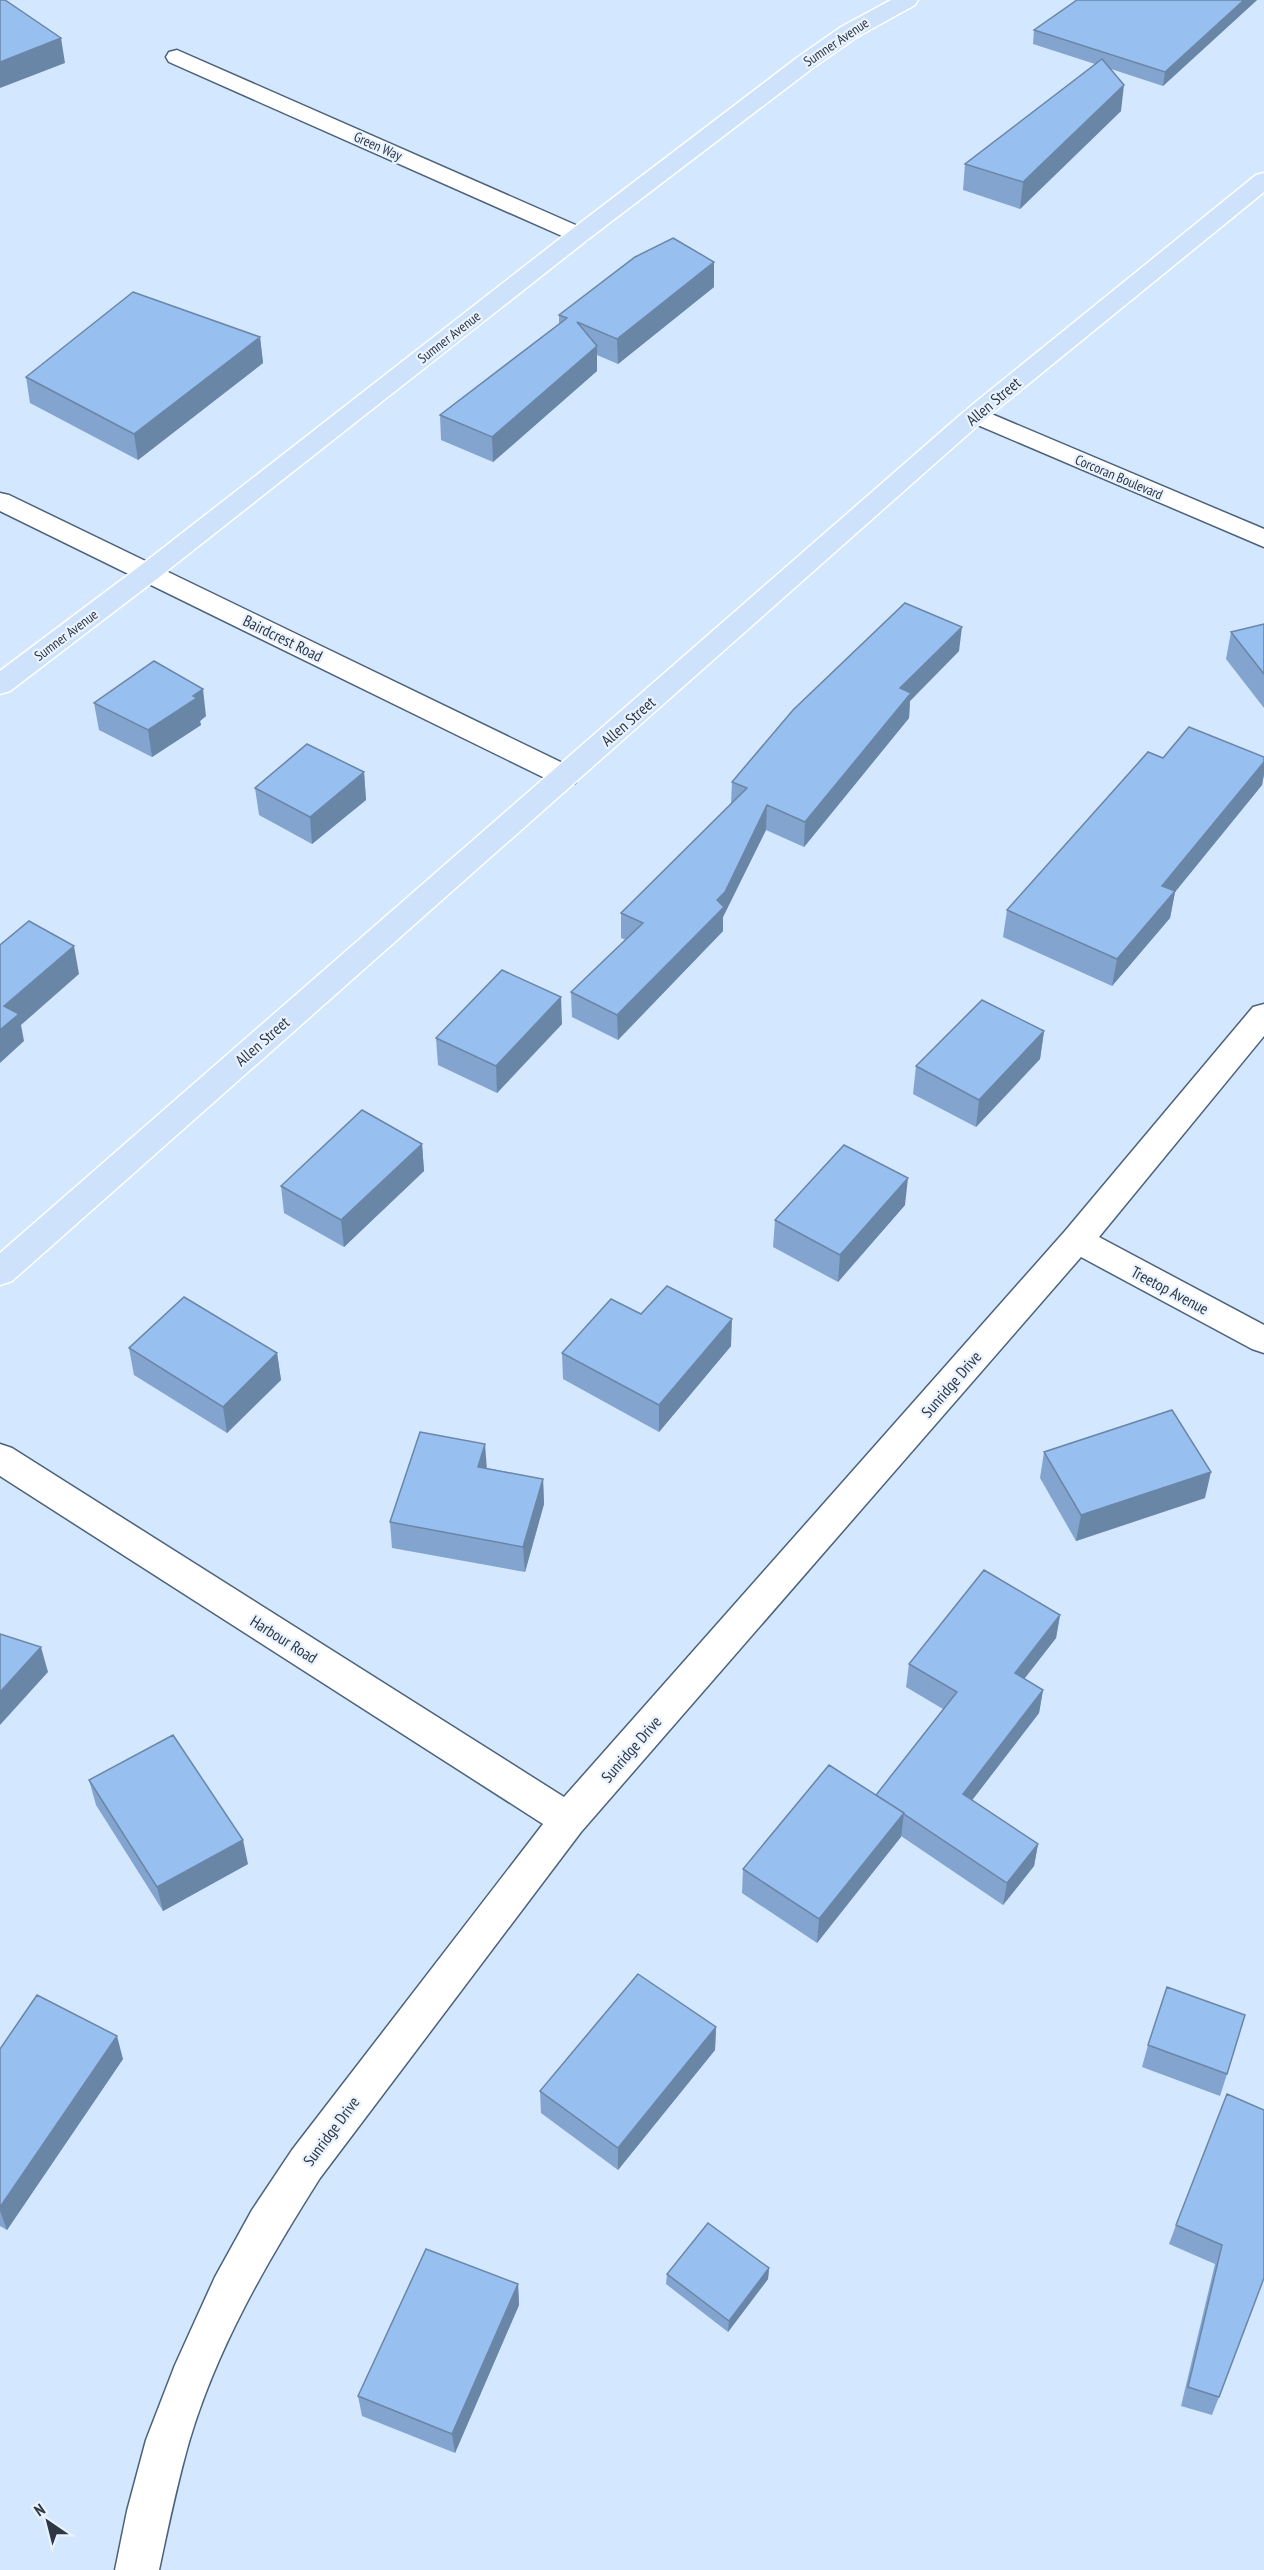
<svg xmlns="http://www.w3.org/2000/svg" width="1264" height="2570" font-family="'PT Sans Narrow',sans-serif">
<rect width="100%" height="100%" fill="#d3e7fe"/>
<g fill="none" stroke-linecap="round" stroke-linejoin="round">
<defs>
<path id="minor" d="M 177,50 L 587,230 L 591,235 L 587,240 L 579,242 L 571,240 L 169,62 L 166,57 L 169,52 Z
M 975,407 L 1264,529 L 1264,547 L 966,420 L 962,415 L 966,410 Z
M 0,493 L 9,495 L 575,769 L 579,776 L 575,783 L 565,785 L 555,783 L 0,511 Z
M 1264,1004 L 1264,1036 L 1099,1237 L 1264,1325 L 1264,1353 L 1252,1349 L 1081,1257 L 581,1832 L 320,2178 C 268,2260 217,2347 189,2442 C 177,2484 168,2527 159,2570 L 115,2570 L 127,2511 L 146,2440 L 175,2365 L 215,2277 L 252,2210 L 292,2150 L 543,1824 L 0,1476 L 0,1444 L 12,1448 L 564,1797 L 1065,1231 L 1253,1007 Z"/>
<path id="primary" d="M 891,0 L 918,0 L 915,5 L 857,37 L 814,67 L 587,240 L 158,578 L 10,691 L 0,694 L 0,671 L 140,566 L 571,230 L 798,57 L 841,27 Z
M 1264,173 L 1264,192 L 984,420 L 12,1281 L 0,1285 L 0,1253 L 966,410 L 1256,175 Z"/>
</defs>
<use href="#minor" stroke="#4c627b" stroke-width="3"/>
<use href="#primary" stroke="#fff" stroke-width="3"/>
<use href="#minor" fill="#fff" fill-rule="evenodd"/>
<use href="#primary" fill="#cee2fb" fill-rule="evenodd"/>
</g>
<path fill="#82a4ce" d="M 1077,0 L 1257,0 L 1163,86 L 1111,69 L 1121,111 L 1020,209 L 963,190 L 965,164 L 1095,64 L 1033,44 L 1034,30 Z
M 714,262 L 714,287 L 618,364 L 597,355 L 597,371 L 493,462 L 441,440 L 440,415 L 559,324 L 559,315 Z
M 260,337 L 263,363 L 138,460 L 30,403 L 26,377 Z
M 1264,624 L 1264,708 L 1226,659 L 1231,632 Z
M 959,651 L 910,701 L 909,718 L 804,847 L 766,830 L 723,917 L 723,931 L 618,1040 L 572,1017 L 571,992 L 626,940 L 621,938 L 621,913 L 731,804 L 732,782 Z
M 94,703 L 206,716 L 200,721 L 201,725 L 152,757 L 99,730 Z
M 1264,757 L 1264,774 L 1262,785 L 1175,892 L 1170,918 L 1112,986 L 1003,937 L 1007,910 L 1163,758 Z
M 364,772 L 366,800 L 312,844 L 259,815 L 255,788 Z
M 562,1024 L 497,1093 L 438,1065 L 436,1038 Z
M 1044,1031 L 1040,1059 L 976,1127 L 913,1094 L 916,1066 Z
M 422,1144 L 424,1171 L 344,1247 L 284,1213 L 281,1186 Z
M 905,1205 L 838,1282 L 773,1247 L 775,1220 Z
M 641,1314 L 731,1346 L 659,1432 L 563,1379 L 562,1353 Z
M 129,1348 L 277,1353 L 281,1380 L 227,1433 L 134,1375 Z
M 1044,1452 L 1205,1498 L 1076,1541 L 1040,1478 Z
M 487,1468 L 543,1479 L 544,1504 L 525,1572 L 392,1548 L 390,1522 Z
M 1060,1615 L 1056,1638 L 1024,1679 L 1043,1690 L 1039,1713 L 972,1800 L 1038,1844 L 1034,1866 L 1003,1905 L 901,1836 L 817,1943 L 742,1893 L 743,1869 L 876,1795 L 943,1709 L 906,1687 L 909,1664 Z
M 89,1780 L 248,1864 L 163,1911 L 96,1805 Z
M 716,2027 L 715,2050 L 618,2170 L 541,2113 L 540,2091 Z
M 1148,2045 L 1227,2074 L 1220,2096 L 1142,2067 Z
M 0,2049 L 123,2059 L 7,2230 L 0,2226 Z
M 1264,2110 L 1219,2397 L 1212,2415 L 1181,2406 L 1215,2264 L 1169,2244 L 1176,2225 Z
M 769,2268 L 768,2279 L 728,2332 L 666,2284 L 667,2274 Z
M 518,2284 L 519,2305 L 455,2453 L 362,2416 L 358,2396 Z"/>
<path fill="#6a86a7" d="M 1244,0 L 1257,0 L 1163,86 L 1165,72 Z
M 61,38 L 65,63 L 0,88 L 0,62 Z
M 1124,85 L 1121,111 L 1020,209 L 1023,182 Z
M 714,262 L 714,287 L 618,364 L 617,339 Z
M 260,337 L 263,363 L 138,460 L 134,434 Z
M 597,346 L 597,371 L 493,462 L 492,437 Z
M 962,627 L 959,651 L 910,701 L 909,718 L 804,847 L 805,822 L 900,688 Z
M 203,689 L 206,716 L 200,721 L 201,725 L 152,757 L 148,730 Z
M 1264,762 L 1264,774 L 1262,785 L 1175,892 L 1170,918 L 1112,986 L 1117,959 L 1162,886 Z
M 364,772 L 366,800 L 312,844 L 310,817 Z
M 767,805 L 766,830 L 723,917 L 723,931 L 618,1040 L 617,1015 L 717,900 Z
M 74,946 L 79,974 L 21,1025 L 24,1041 L 0,1063 L 0,1030 L 4,1006 Z
M 561,997 L 562,1024 L 497,1093 L 496,1066 Z
M 1044,1031 L 1040,1059 L 976,1127 L 979,1100 Z
M 422,1144 L 424,1171 L 344,1247 L 341,1220 Z
M 908,1178 L 905,1205 L 838,1282 L 840,1255 Z
M 732,1319 L 731,1346 L 659,1432 L 659,1405 Z
M 277,1353 L 281,1380 L 227,1433 L 223,1407 Z
M 485,1444 L 487,1470 L 478,1467 Z
M 1211,1472 L 1205,1498 L 1076,1541 L 1081,1515 Z
M 543,1479 L 544,1504 L 525,1572 L 523,1547 Z
M 1060,1615 L 1056,1638 L 1011,1696 L 1015,1673 Z
M 41,1647 L 48,1672 L 0,1725 L 0,1692 Z
M 1043,1690 L 1039,1713 L 960,1816 L 963,1794 Z
M 904,1813 L 901,1837 L 817,1943 L 819,1919 Z
M 243,1840 L 248,1864 L 163,1911 L 157,1887 Z
M 1038,1844 L 1034,1866 L 1003,1905 L 1007,1883 Z
M 716,2027 L 715,2050 L 618,2170 L 618,2148 Z
M 117,2036 L 123,2059 L 7,2230 L 0,2211 L 0,2207 Z
M 769,2268 L 768,2279 L 728,2332 L 729,2321 Z
M 518,2284 L 519,2305 L 455,2453 L 452,2434 Z"/>
<path fill="#97bfef" stroke="#6a86a7" stroke-width="1.5" d="M 0,0 L 5,0 L 61,38 L 0,62 Z
M 1077,0 L 1244,0 L 1165,72 L 1034,30 Z
M 1102,59 L 1124,85 L 1023,182 L 965,164 Z
M 673,238 L 714,262 L 617,339 L 577,322 L 597,346 L 492,437 L 440,415 L 567,318 L 559,315 L 635,257 Z
M 133,292 L 260,337 L 134,434 L 26,377 Z
M 905,603 L 962,627 L 900,688 L 911,693 L 805,822 L 767,805 L 725,892 L 717,900 L 724,907 L 617,1015 L 571,992 L 643,923 L 621,913 L 747,788 L 732,782 L 793,710 Z
M 1264,624 L 1264,674 L 1231,632 Z
M 154,661 L 203,689 L 193,696 L 197,698 L 148,730 L 94,703 Z
M 1189,727 L 1264,757 L 1264,762 L 1162,886 L 1175,891 L 1117,959 L 1007,910 L 1148,752 L 1163,758 Z
M 307,744 L 364,772 L 310,817 L 255,788 Z
M 29,921 L 74,946 L 4,1006 L 19,1014 L 0,1030 L 0,945 Z
M 502,970 L 561,997 L 496,1066 L 436,1038 Z
M 982,1000 L 1044,1031 L 979,1100 L 916,1066 Z
M 362,1110 L 422,1144 L 341,1220 L 281,1186 Z
M 844,1145 L 908,1178 L 840,1255 L 775,1220 Z
M 667,1286 L 732,1319 L 659,1405 L 562,1353 L 611,1299 L 641,1314 Z
M 184,1297 L 277,1353 L 223,1407 L 129,1348 Z
M 1172,1410 L 1211,1472 L 1081,1515 L 1044,1452 Z
M 420,1432 L 485,1444 L 478,1467 L 543,1479 L 523,1547 L 390,1522 Z
M 984,1570 L 1060,1615 L 1015,1673 L 1043,1690 L 963,1794 L 1038,1844 L 1007,1883 L 904,1814 L 904,1813 L 876,1795 L 957,1692 L 909,1664 Z
M 0,1634 L 41,1647 L 0,1692 Z
M 173,1735 L 243,1840 L 157,1887 L 89,1780 Z
M 829,1765 L 904,1813 L 819,1919 L 743,1869 Z
M 638,1974 L 716,2027 L 618,2148 L 540,2091 Z
M 1167,1987 L 1245,2015 L 1227,2074 L 1148,2045 Z
M 37,1995 L 117,2036 L 0,2207 L 0,2049 Z
M 1227,2094 L 1264,2110 L 1264,2278 L 1219,2397 L 1188,2387 L 1222,2245 L 1176,2225 Z
M 708,2223 L 769,2268 L 729,2321 L 667,2274 Z
M 426,2249 L 518,2284 L 452,2434 L 358,2396 Z"/>
<g text-anchor="middle" dominant-baseline="central" stroke-width="4.5" stroke-linejoin="round" paint-order="stroke">
<g font-size="14" fill="#2e3743" stroke="#e9f3ff">
<text transform="translate(836 42) rotate(-34)">Sumner Avenue</text>
<text transform="translate(378 146) rotate(24)">Green Way</text>
<text transform="translate(449 337) rotate(-38)">Sumner Avenue</text>
<text transform="translate(1119 477) rotate(23)">Corcoran Boulevard</text>
<text transform="translate(66 635) rotate(-37)">Sumner Avenue</text>
</g>
<g font-size="16" fill="#2e3743" stroke="#e9f3ff">
<text transform="translate(993 401) rotate(-40)">Allen Street</text>
<text transform="translate(283 638) rotate(26)">Bairdcrest Road</text>
<text transform="translate(628 721) rotate(-41)">Allen Street</text>
<text transform="translate(262 1041) rotate(-41)">Allen Street</text>
<text transform="translate(1170 1290) rotate(28)">Treetop Avenue</text>
<text transform="translate(951 1384) rotate(-49)">Sunridge Drive</text>
<text transform="translate(284 1639) rotate(32)">Harbour Road</text>
<text transform="translate(631 1749) rotate(-49)">Sunridge Drive</text>
<text transform="translate(331 2131) rotate(-53)">Sunridge Drive</text>
</g>
</g>
<g transform="translate(48 2522) rotate(325)" stroke="#e9f3ff" stroke-width="4.5" paint-order="stroke">
<path d="M0-4.5L10 22L0 15L-10 22Z" fill="#2e3743"/>
<text y="-9" font-size="16" font-weight="bold" text-anchor="middle" fill="#2e3743">N</text>
</g>
</svg>
